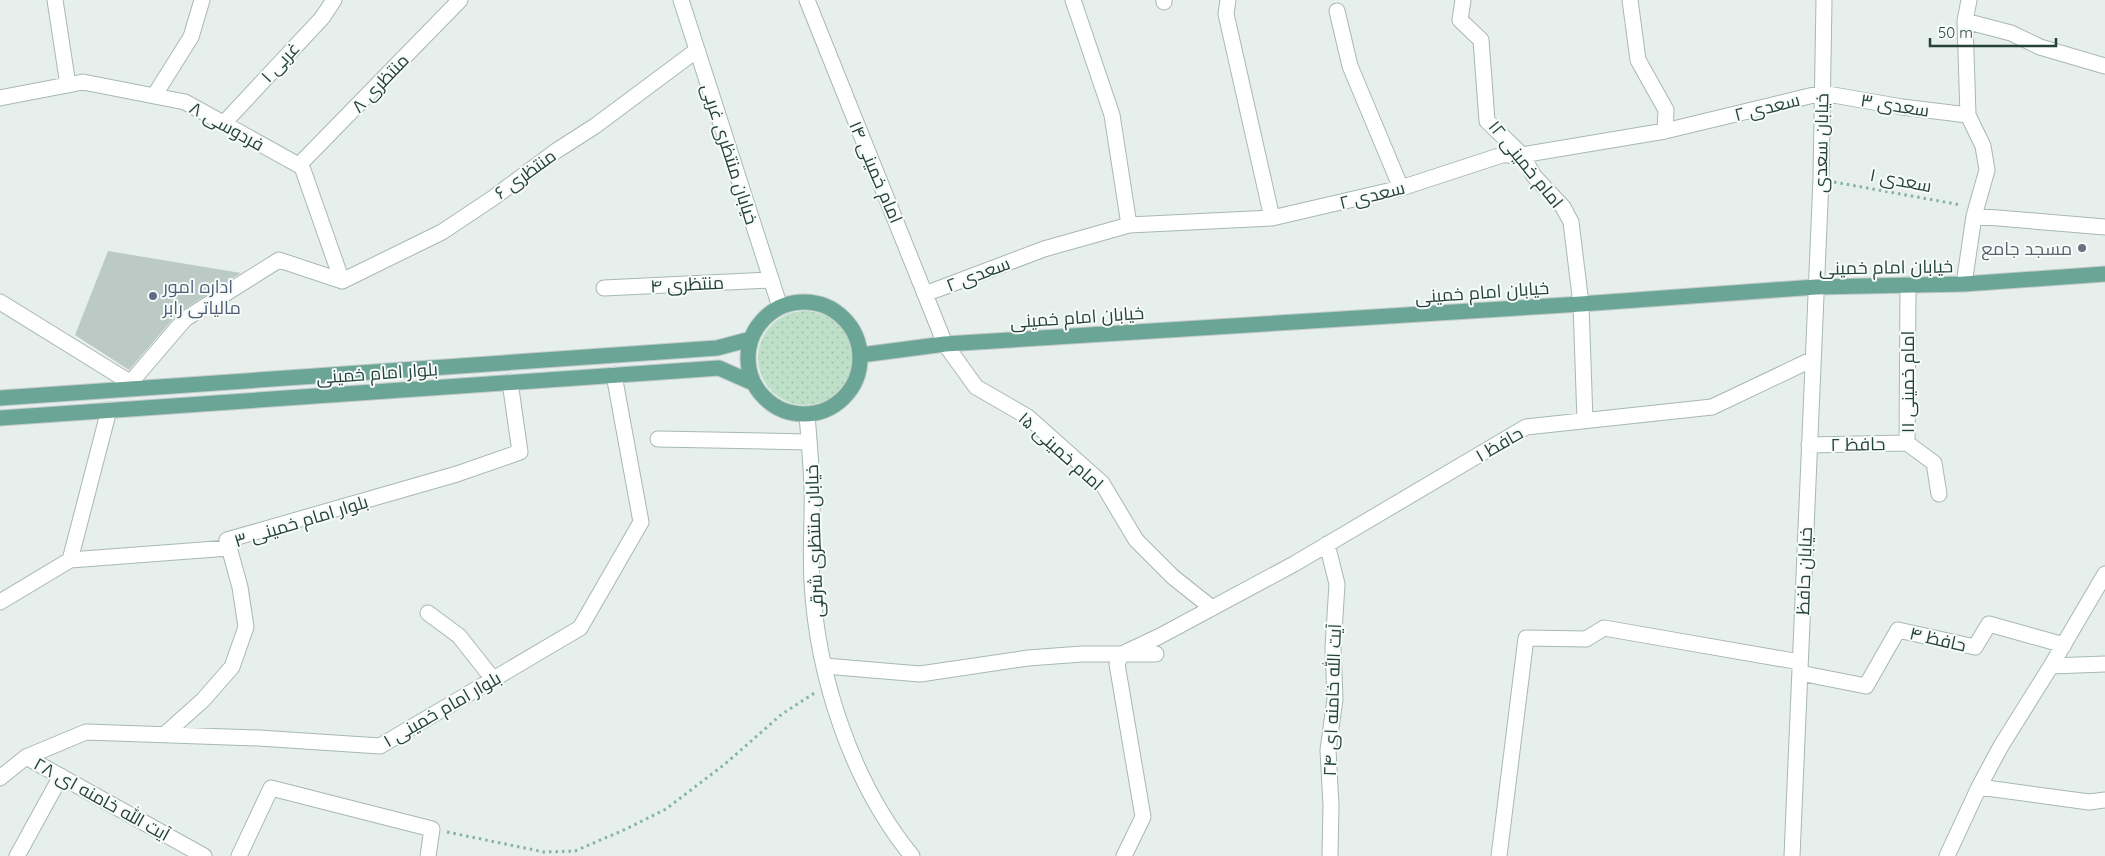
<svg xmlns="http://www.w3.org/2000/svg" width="2105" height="856" font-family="Quicksand,Cairo,sans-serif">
<defs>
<pattern id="green-dots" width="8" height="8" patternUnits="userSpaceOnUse" patternTransform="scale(1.25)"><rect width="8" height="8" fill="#bfe0c8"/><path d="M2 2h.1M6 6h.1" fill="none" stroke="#a4c1ad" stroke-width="1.8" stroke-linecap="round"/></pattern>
</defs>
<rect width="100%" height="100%" fill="#e6efeb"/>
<path fill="url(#green-dots)" d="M758 358a47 47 0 1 1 94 0a47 47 0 1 1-94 0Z"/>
<path fill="#bbcac4" d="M 108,251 L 241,273 L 178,313 L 129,370 L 75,335 Z"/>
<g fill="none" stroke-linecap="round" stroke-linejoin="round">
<defs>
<path id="minor" d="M 55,0 L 68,85
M 807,0 L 945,344 L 976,387 L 1028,417 L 1102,483 L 1136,540 L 1173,577 L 1212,608
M 1073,0 L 1112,115 L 1129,225
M 1164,0 L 1164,2
M 1228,0 L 1226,14 L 1272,218
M 1463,0 L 1460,20 L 1481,40 L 1487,121 L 1522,155 L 1534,176 L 1563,207 L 1571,222 L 1581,304 L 1585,421
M 1630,0 L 1638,60 L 1666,110 L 1665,131
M 1337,11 L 1350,66 L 1401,188
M 1965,21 L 2011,33 L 2040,47 L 2105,66
M 154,96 L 191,37 L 202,0
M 0,98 L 83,82 L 185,102 L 302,167 L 342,281
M 224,123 L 322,18 L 334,0
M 299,165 L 460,0
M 1974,216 L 2105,227
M 342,281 L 442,232 L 493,198 L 556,151 L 595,126 L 697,50
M 1964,284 L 1974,216 L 1987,170 L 1983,146 L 1968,115 L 1965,21 L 1969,0
M 1908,285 L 1907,443 L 1934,463 L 1939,494
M 604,288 L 771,280
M 925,294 L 1044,249 L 1129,225 L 1272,218 L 1401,188 L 1502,155 L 1522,155 L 1665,131 L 1822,93 L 1902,107 L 1968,115
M 0,302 L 131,383
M 125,389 L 185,319 L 279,260 L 342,281
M 1809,445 L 1907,443
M 1327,544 L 1337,584 L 1333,648 L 1335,699 L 1328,750 L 1331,805 L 1330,856
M 70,560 L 229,548
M 0,602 L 70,560 L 109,410
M 428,613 L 459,636 L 493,679
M 825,666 L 920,674 L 1028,658 L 1082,654 L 1156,654
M 2051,666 L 2105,664
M 1800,673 L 1866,686 L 1898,630 L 1975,647 L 1989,624 L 2064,645
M 164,735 L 203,700 L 232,667 L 246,627 L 240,587 L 227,540 L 457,474 L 520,452 L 510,382
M 26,757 L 204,856
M 0,778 L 26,757 L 86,732 L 259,738 L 380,746 L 580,628 L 641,522 L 614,375
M 1979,787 L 2089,802 L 2105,800
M 17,856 L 61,776
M 239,856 L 271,788 L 432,829 L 428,856
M 1124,856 L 1143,817 L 1117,664 L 1122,654 L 1160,636 L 1294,564 L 1526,427 L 1712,407 L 1813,359
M 1499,856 L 1526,638 L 1586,639 L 1604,628 L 1800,662
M 1792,856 L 1821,179 L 1824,0
M 1947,856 L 1979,787 L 2001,746 L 2051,666 L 2105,574"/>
<path id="tertiary" d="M 658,439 L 809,442"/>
<path id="secondary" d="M 681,0 L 780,307
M 807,415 C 809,439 811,463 812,487 C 813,518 810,550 812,582 C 817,676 852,783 912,856"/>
<path id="primary" d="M748 358a56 56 0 1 1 112 0a56 56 0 1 1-112 0Z
M 861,355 L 945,344 L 1581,304 L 1816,287 L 1964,284 L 2105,274
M 0,398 L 717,348 L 751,339
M 0,418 L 719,368 L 753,383"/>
</defs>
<use href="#minor" stroke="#a8b8b2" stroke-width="17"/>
<use href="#tertiary" stroke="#a8b8b2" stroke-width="17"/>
<use href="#secondary" stroke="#a4bbb3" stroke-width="17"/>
<use href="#primary" stroke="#c2cac8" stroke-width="17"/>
<path stroke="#86b3a5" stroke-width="3" stroke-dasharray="2.5 4" stroke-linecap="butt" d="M 1834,182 L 1961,205
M 447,832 L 544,852 L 575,851 L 626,829 L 666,809 L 725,764 L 782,714 L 816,692"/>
<use href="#minor" stroke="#fff" stroke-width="15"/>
<use href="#tertiary" stroke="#fff" stroke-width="15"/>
<use href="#secondary" stroke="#fff" stroke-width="15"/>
<use href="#primary" stroke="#6aa596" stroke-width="15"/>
</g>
<circle fill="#6b7280" stroke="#f7fbf9" stroke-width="2" cx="2082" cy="248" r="5"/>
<circle fill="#5c6f8a" stroke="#f7fbf9" stroke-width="2" cx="153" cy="296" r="5"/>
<g text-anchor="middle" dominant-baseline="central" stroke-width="4" stroke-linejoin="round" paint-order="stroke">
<g font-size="18" fill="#24423a" stroke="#f7fbf9">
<text transform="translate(280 62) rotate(-47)">غربی ۱</text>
<text transform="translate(380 83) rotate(-46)">منتظری ۸</text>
<text transform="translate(1895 105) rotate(9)">سعدی ۳</text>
<text transform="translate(1767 107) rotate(-14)">سعدی ۲</text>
<text transform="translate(227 126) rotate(29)">فردوسی ۸</text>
<text transform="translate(1821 143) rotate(-89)">خیابان سعدی</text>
<text transform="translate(730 154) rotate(72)">خیابان منتظری غربی</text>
<text transform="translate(1526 164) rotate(51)">امام خمینی ۱۲</text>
<text transform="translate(876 172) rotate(67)">امام خمینی ۱۴</text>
<text transform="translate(525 174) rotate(-36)">منتظری ۶</text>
<text transform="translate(1901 180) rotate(11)">سعدی ۱</text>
<text transform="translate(1372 195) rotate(-14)">سعدی ۲</text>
<text transform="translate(1886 267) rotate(-1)">خیابان امام خمینی</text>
<text transform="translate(978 274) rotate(-21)">سعدی ۲</text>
<text transform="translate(687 284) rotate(-3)">منتظری ۴</text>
<text transform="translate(1482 292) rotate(-4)">خیابان امام خمینی</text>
<text transform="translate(1077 317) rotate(-4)">خیابان امام خمینی</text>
<text transform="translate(377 373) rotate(-4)">بلوار امام خمینی</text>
<text transform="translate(1907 382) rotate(-90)">امام خمینی ۱۱</text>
<text transform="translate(1499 444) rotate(-30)">حافظ ۱</text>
<text transform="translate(1858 444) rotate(-1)">حافظ ۲</text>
<text transform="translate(1061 451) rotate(42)">امام خمینی ۱۵</text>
<text transform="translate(301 521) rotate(-17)">بلوار امام خمینی ۳</text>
<text transform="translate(814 541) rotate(-92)">خیابان منتظری شرقی</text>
<text transform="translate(1804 571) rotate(-88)">خیابان حافظ</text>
<text transform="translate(1938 639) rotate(13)">حافظ ۴</text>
<text transform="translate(1332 700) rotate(-88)">آیت الله خامنه ای ۲۴</text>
<text transform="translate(442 709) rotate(-30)">بلوار امام خمینی ۱</text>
<text transform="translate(102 799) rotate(29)">آیت الله خامنه ای ۲۸</text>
</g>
<g font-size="18" fill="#5b616d" stroke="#f7fbf9" text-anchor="end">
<text x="2072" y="248">مسجد جامع</text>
</g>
<g font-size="18" fill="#4e5e75" stroke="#f7fbf9" text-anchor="start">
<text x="163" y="286">اداره امور<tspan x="163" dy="21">مالیاتی رابر</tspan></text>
</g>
</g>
<path d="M1930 38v8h126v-8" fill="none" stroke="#24423a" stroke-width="2.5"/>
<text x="1938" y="38" font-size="15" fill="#24423a" stroke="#f7fbf9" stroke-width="4" paint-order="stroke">50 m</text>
</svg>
